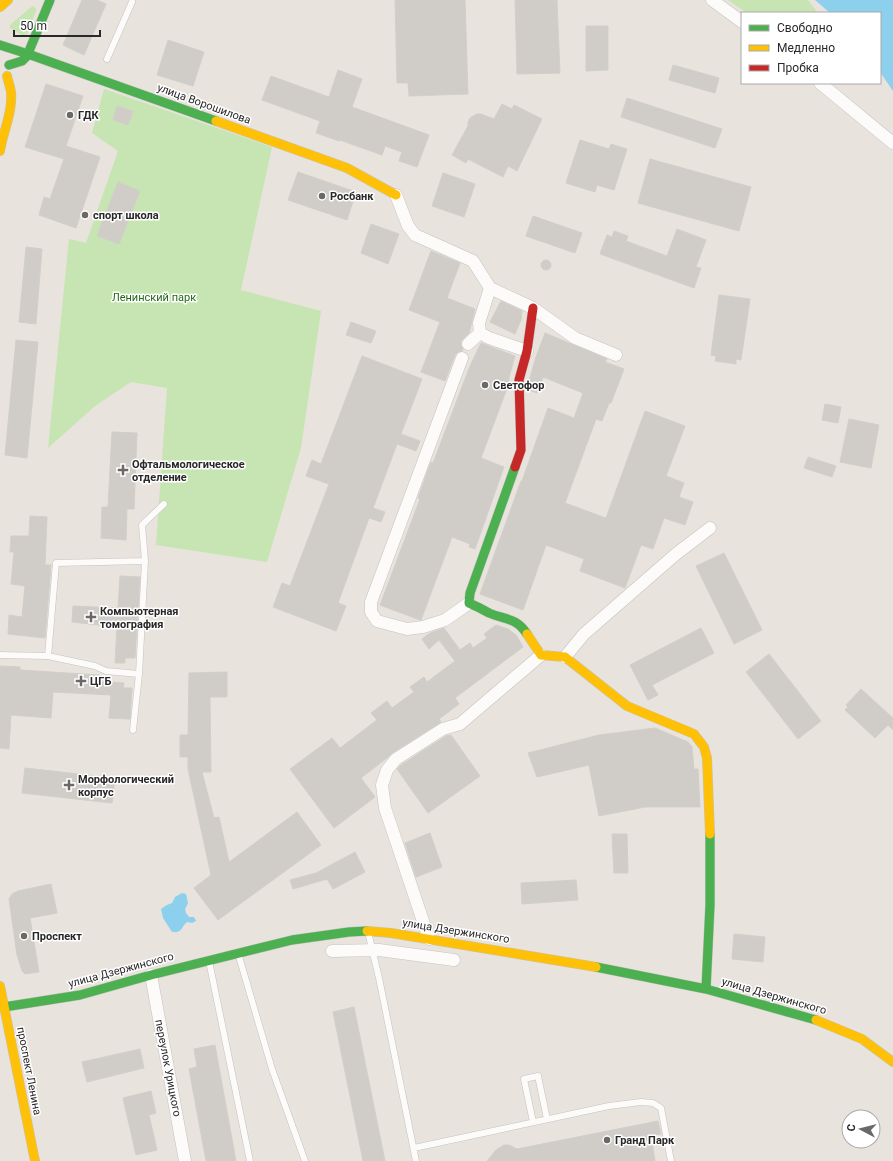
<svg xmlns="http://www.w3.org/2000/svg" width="893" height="1161" font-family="Roboto,sans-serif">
<rect width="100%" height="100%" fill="#e8e3dc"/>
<path fill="#c6e5b3" d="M 728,0 L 808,0 L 818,13 L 747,13 Z
M 33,6 L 36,8 L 36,11 L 27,34 L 22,35 L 10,28 L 10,25 L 30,8 Z
M 104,89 L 272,147 L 241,290 L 321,311 L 301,448 L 267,562 L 156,545 L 167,388 L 131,382 L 95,406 L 48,448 L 69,239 L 86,243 L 118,151 L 92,133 Z"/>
<path fill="#8cd0ed" d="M 815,0 L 893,0 L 893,91 L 880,72 L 880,13 L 830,13 Z
M 182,893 L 186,894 L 188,903 L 185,909 L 186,913 L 189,917 L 194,917 L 196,921 L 192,923 L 187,922 C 180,928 183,933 172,932 L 163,918 L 161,909 L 167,905 L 172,903 L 175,897 Z"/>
<path fill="#d0cdc8" stroke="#d2cfc9" d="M 82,0 L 97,0 L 106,4 L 84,55 L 63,45 Z
M 395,0 L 465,0 L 468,94 L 409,96 L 408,83 L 397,83 Z
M 515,0 L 557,0 L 560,73 L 517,74 Z
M 586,26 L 608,26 L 608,70 L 586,71 Z
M 168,40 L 204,52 L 193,86 L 157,75 Z
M 673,65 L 719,78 L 715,93 L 669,80 Z
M 338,70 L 362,79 L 352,107 L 429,135 L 417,167 L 399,161 L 402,152 L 385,146 L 382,155 L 340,140 L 339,141 L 316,133 L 320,121 L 262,100 L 271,76 L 329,97 Z
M 46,84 L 83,96 L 66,146 L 100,157 L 76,228 L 39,215 L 44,197 L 50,199 L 64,159 L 25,147 Z
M 627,98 L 722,129 L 715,148 L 621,117 Z
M 502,104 L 512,109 L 514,105 L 542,119 L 517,171 L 508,166 L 503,177 L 468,159 L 466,163 L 452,155 L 468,126 L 468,122 L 470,118 L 477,114 L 481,114 L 494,119 Z
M 117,106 L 133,111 L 128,125 L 113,120 Z
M 580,140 L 609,149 L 611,144 L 627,149 L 614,190 L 597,185 L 595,192 L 566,183 Z
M 650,159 L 751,187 L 739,231 L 638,203 Z
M 298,172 L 356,192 L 347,220 L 288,200 Z
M 443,173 L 475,184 L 464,217 L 432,206 Z
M 118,182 L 140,191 L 119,244 L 97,236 Z
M 533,216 L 582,233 L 575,253 L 526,236 Z
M 371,224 L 399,234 L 388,264 L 361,253 Z
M 677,229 L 706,240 L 696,267 L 701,268 L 694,288 L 600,254 L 607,235 L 612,237 L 614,231 L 628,236 L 626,241 L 667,256 Z
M 26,247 L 42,249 L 36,324 L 19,322 Z
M 431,251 L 460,263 L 447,298 L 475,309 L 469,333 L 461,341 L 461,345 L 463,349 L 462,351 L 458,352 L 455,355 L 445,381 L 421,372 L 440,322 L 409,310 Z
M541 265a5 5 0 1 1 10 0a5 5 0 1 1-10 0Z
M 719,295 L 750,299 L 741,360 L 736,359 L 736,364 L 715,361 L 716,356 L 711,355 Z
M 501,301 L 522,311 L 521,320 L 515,334 L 490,322 Z
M 351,322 L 376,331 L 371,343 L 346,335 Z
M 545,333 L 607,359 L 605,362 L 624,369 L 611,403 L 609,403 L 602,421 L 596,419 L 565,503 L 606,518 L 645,411 L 685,426 L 666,476 L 684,483 L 679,497 L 693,502 L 685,525 L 664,518 L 653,549 L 641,545 L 625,588 L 580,571 L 584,559 L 546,545 L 523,610 L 480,594 L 521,481 L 522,481 L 548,408 L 574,418 L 583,393 L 543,377 L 537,393 L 529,390 L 529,381 L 536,357 Z
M 16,340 L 38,342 L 27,458 L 5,455 Z
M 481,343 L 515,356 L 509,377 L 509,383 L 481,458 L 504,467 L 475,549 L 469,547 L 470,544 L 452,537 L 421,620 L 420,620 L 380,605 L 420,499 L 418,498 L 431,462 L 433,463 L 470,366 Z
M 362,356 L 422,379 L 401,434 L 420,441 L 416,451 L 397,444 L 373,508 L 385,512 L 381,522 L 369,518 L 338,603 L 346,606 L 336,631 L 273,607 L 282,583 L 290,586 L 329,484 L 306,476 L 312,460 L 321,464 Z
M 825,404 L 841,407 L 838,423 L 822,420 Z
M 849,419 L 879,425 L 871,468 L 840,462 Z
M 112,432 L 137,433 L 134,509 L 127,509 L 126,540 L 101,538 L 102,507 L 108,507 Z
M 808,457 L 836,466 L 832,477 L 804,468 Z
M 30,516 L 47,517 L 45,565 L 51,565 L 45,638 L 8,634 L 9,615 L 22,617 L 25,586 L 11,584 L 14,552 L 10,552 L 11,536 L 29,536 Z
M 724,553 L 762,630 L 734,644 L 696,566 Z
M 120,576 L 140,577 L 135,658 L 125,658 L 125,663 L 115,663 L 117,627 L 72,622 L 73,606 L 118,608 Z
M 496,625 L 508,629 L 516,635 L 523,647 L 455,698 L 459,704 L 439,719 L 441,722 L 392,753 L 387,758 L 361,778 L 375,797 L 334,828 L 290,769 L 332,738 L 340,748 L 377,720 L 371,713 L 387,701 L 392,708 L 414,692 L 410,687 L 424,677 L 427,682 L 455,661 L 439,640 L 429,649 L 422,639 L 430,633 L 444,628 L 460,650 L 470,643 L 473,648 L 487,638 L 484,634 Z
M 701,628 L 714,653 L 652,685 L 658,695 L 648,700 L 630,665 Z
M 769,654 L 821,721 L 798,739 L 746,672 Z
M 0,666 L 20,667 L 20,670 L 99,675 L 99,681 L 124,683 L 123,688 L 132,688 L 130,719 L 109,718 L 111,695 L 53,692 L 51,718 L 11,715 L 9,749 L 0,748 Z
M 227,672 L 227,697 L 210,697 L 211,772 L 202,772 L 214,818 L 219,817 L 229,862 L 297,812 L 321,845 L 218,920 L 194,888 L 211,875 L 188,769 L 188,757 L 180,757 L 180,735 L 188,735 L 189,673 Z
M 861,689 L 893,718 L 893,730 L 888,725 L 875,738 L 845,710 L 848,707 L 846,705 Z
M 655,728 L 688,742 L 692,747 L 694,769 L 698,769 L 700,807 L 645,807 L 599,816 L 589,765 L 537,777 L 528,753 L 599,735 Z
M 451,735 L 480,776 L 428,813 L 397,769 L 401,765 L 446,736 Z
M 25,768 L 115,778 L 112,803 L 22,793 Z
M 430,833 L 442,867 L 416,877 L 405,843 Z
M 612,834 L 627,834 L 628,873 L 614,873 Z
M 355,852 L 365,872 L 333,889 L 327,879 L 293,889 L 290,880 L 316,873 Z
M 576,880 L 578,900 L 522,904 L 521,883 Z
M 51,884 L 57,913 L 30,918 L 39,972 L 25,974 L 22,971 L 17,955 L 9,899 L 12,894 L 18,891 Z
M 734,934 L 765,937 L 763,962 L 732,959 Z
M 354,1007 L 385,1161 L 363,1161 L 333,1012 Z
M 215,1045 L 236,1161 L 206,1161 L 189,1069 L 197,1067 L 194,1049 Z
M 140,1049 L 144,1068 L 87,1082 L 82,1062 Z
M 151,1091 L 156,1113 L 149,1115 L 157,1150 L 136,1155 L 123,1098 Z
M 658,1121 L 661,1134 L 651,1135 L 655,1161 L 487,1161 L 496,1150 L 504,1145 L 509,1145 L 517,1149 Z"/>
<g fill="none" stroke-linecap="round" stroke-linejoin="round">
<defs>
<path id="lane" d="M 107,59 L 132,2
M 145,561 L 142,525 L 164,504
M 0,655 L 48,656 L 95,666 L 106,671 L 139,674 L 133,730
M 48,656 L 56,563 L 145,561 L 139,674
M 368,932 L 379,978 L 416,1161
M 238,953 L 272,1069 L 305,1161
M 209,961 L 250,1161
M 533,1122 L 524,1079 L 538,1076 L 547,1119
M 414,1148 L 609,1106 L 641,1102 L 653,1103 L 661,1108 L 671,1161"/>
<path id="street" d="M 712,0 L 742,22
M 820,83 L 893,143
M 396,195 L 408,226 L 415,235 L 473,261 L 490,288 L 533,308 L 575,338 L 616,355
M 490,288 L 479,323 L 480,333 L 489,338 L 527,351
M 468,344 L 480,333
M 462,358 L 371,602 L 371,612 L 377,621 L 407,629 L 423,627 L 445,620 L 469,603
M 565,657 L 584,634 L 676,554 L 710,528
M 429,939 L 385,808 L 382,785 L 387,770 L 396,759 L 443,729 L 460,724 L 541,655
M 332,951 L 379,950 L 454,960
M 151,975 L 185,1161"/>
<path id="fast" d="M 0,45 L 28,54 L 216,121
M 9,65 L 22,61 L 27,56 L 50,0
M 515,467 L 470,593 L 469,603 C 476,606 482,609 489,613 C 505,620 516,617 527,634
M 596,967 L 706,989 L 816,1020
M 706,989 L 710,905 L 710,834
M 4,1007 L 80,995 L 151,975 L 292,940 L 349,932 L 367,931"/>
<path id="slow" d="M 0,7 L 8,0
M 216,121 L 347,168 L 396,195
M 0,151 C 3,132 13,111 11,92 C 10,86 8,81 7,76
M 527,634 L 541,655 L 565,657 L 627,706 L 694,734 L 704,747 L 707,758 L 710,834
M 367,931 L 391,933 L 596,967
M 0,986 L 35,1161
M 816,1020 L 862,1039 L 893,1062"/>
<path id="jam" d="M 515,467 L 521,450 L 519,380 L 527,351 L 533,308"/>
</defs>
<use href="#lane" stroke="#c4c3c2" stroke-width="7"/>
<use href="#street" stroke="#c4c3c2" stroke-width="13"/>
<use href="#fast" stroke="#c4c3c2" stroke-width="10"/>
<use href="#slow" stroke="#c4c3c2" stroke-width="10"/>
<use href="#jam" stroke="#c4c3c2" stroke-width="10"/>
<use href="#lane" stroke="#fcfbfa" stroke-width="6"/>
<use href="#street" stroke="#fcfbfa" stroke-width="12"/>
<use href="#fast" stroke="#4caf50" stroke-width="9"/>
<use href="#slow" stroke="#ffc107" stroke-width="9"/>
<use href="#jam" stroke="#c62828" stroke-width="9"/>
</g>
<g fill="#6b6967" stroke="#fff" stroke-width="1.5">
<circle cx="70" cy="115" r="4"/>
<circle cx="322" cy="196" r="4"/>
<circle cx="85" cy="215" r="4"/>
<circle cx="485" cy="385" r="4"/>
<path d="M121 464h4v4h4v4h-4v4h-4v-4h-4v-4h4z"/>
<path d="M89 611h4v4h4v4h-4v4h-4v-4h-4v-4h4z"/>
<path d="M79 675h4v4h4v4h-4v4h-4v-4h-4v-4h4z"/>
<path d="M67 779h4v4h4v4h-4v4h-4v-4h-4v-4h4z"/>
<circle cx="24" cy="936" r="4"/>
<circle cx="607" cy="1140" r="4"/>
</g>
<g text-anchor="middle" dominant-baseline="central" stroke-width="3" stroke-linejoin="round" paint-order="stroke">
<g font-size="11" fill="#282828" stroke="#fff">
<text transform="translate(204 104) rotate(20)">улица Ворошилова</text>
<text transform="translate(456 931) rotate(9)">улица Дзержинского</text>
<text transform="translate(121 970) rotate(-15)">улица Дзержинского</text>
<text transform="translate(774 996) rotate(16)">улица Дзержинского</text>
<text transform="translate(168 1068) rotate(79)">переулок Урицкого</text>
<text transform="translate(29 1071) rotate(79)">проспект Ленина</text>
</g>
<g font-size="11" font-weight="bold" fill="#282828" stroke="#fff" text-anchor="start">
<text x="78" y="115">ГДК</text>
<text x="330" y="196">Росбанк</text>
<text x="93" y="215">спорт школа</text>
<text x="493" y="385">Светофор</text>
<text x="132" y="464">Офтальмологическое<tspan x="132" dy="13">отделение</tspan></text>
<text x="100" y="611">Компьютерная<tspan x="100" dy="13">томография</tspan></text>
<text x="90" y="681">ЦГБ</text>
<text x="78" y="779">Морфологический<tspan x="78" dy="13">корпус</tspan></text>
<text x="32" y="936">Проспект</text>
<text x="615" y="1140">Гранд Парк</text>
</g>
<g font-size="11" fill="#236816" stroke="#fff">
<text x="154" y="297">Ленинский парк</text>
</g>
</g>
<rect x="741" y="12" width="140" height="72" fill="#ffffff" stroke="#a9a9a9"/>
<rect x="749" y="25" width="20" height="6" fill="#4caf50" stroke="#a9a9a9"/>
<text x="777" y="32" font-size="12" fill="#282828">Свободно</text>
<rect x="749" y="45" width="20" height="6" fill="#ffc107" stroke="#a9a9a9"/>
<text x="777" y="52" font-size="12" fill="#282828">Медленно</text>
<rect x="749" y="65" width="20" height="6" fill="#c62828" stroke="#a9a9a9"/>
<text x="777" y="72" font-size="12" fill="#282828">Пробка</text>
<g transform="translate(861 1129) rotate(277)"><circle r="19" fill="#ffffff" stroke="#a9a9a9"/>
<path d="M0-3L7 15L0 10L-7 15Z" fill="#6b6967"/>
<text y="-6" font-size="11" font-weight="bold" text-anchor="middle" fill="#282828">С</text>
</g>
<path d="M14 30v6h86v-6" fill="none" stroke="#282828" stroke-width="2"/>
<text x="20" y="30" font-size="12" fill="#282828" stroke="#ffffff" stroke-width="3" paint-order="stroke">50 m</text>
</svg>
